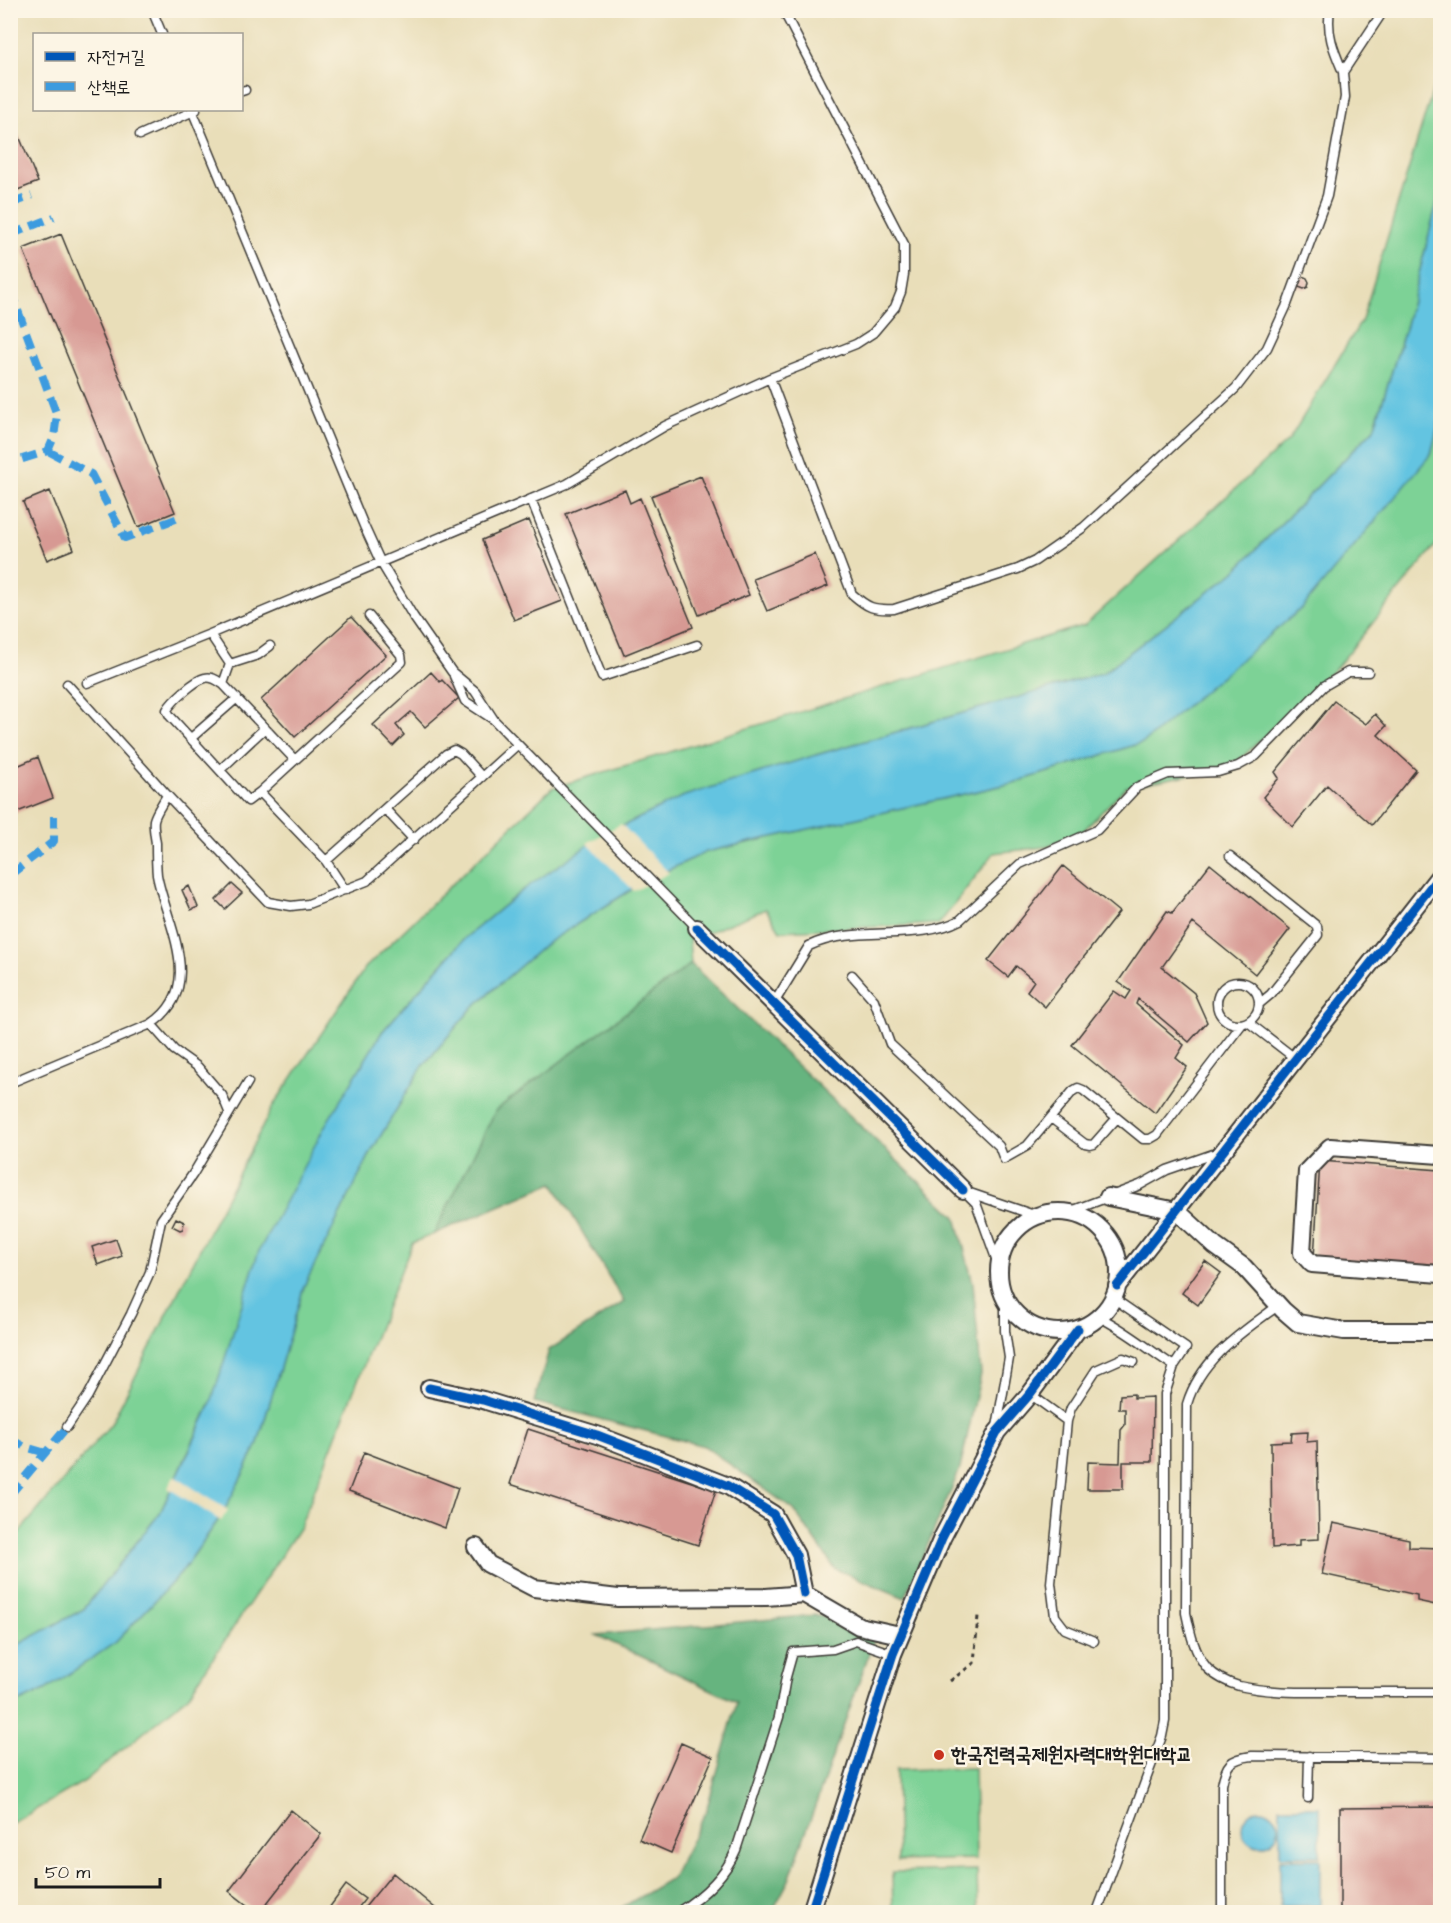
<svg xmlns="http://www.w3.org/2000/svg" width="1451" height="1923" font-family="'Architects Daughter','Poor Story',sans-serif">
<rect width="100%" height="100%" fill="#fcf5e5"/>
<filter id="ink" filterUnits="userSpaceOnUse"><feTurbulence type="fractalNoise" baseFrequency=".0167" numOctaves="2"/><feDisplacementMap in="SourceGraphic" scale="12" xChannelSelector="R" yChannelSelector="G"/><feConvolveMatrix kernelMatrix="1 2 1 2 8 2 1 2 1" color-interpolation-filters="sRGB"/></filter>
<filter id="wash" filterUnits="userSpaceOnUse"><feTurbulence type="fractalNoise" baseFrequency=".008" numOctaves="4" result="noise"/><feDisplacementMap in="SourceGraphic" scale="24" xChannelSelector="R" yChannelSelector="G"/><feGaussianBlur stdDeviation="1.35" result="paint"/><feColorMatrix in="noise" values="0 0 0 0 0 0 0 0 0 0 0 0 0 0 0 0 0 1.4 0 .05"/><feComposite in="paint" operator="in"/></filter>
<g filter="url(#wash)">
<rect width="100%" height="100%" fill="#e9deb9"/>
<path fill="#7dd296" stroke="#4c7759" stroke-width="1.5" d="M 1440,67 L 1440,191 L 1405,329 L 1374,429 L 1234,572 L 1103,673 L 816,755 L 523,890 L 465,938 L 382,1032 L 160,1513 L 84,1609 L 11,1649 L 11,1542 L 111,1424 L 273,1106 L 365,968 L 552,788 L 1085,625 L 1289,440 L 1362,320 Z
M 1440,418 L 1440,540 L 1337,667 L 1233,766 L 1126,787 L 1083,831 L 1045,847 L 994,853 L 939,924 L 780,931 L 766,909 L 689,940 L 691,964 L 496,1110 L 434,1234 L 412,1243 L 300,1527 L 188,1696 L 85,1781 L 11,1824 L 10,1706 L 45,1690 L 116,1642 L 181,1573 L 223,1513 L 257,1446 L 304,1286 L 372,1150 L 422,1067 L 472,1008 L 547,943 L 645,881 L 706,852 L 1013,783 L 1144,742 L 1431,454 Z
M 974,1768 L 976,1859 L 898,1861 L 896,1770 Z
M 977,1870 L 978,1912 L 893,1912 L 892,1872 Z"/>
<path fill="#66b47f" stroke="#41684e" stroke-width="1.5" d="M 691,964 L 956,1217 L 973,1283 L 981,1374 L 960,1469 L 905,1598 L 835,1569 L 794,1510 L 704,1446 L 534,1402 L 549,1350 L 624,1302 L 553,1183 L 434,1234 L 496,1110 Z
M 816,1615 L 877,1631 L 789,1880 L 772,1912 L 614,1912 L 672,1878 L 706,1811 L 737,1702 L 596,1635 Z"/>
<path fill="#63c4e1" stroke="#40707e" stroke-width="1.5" d="M 1440,191 L 1440,418 L 1431,454 L 1303,607 L 1144,742 L 1013,783 L 706,852 L 645,881 L 547,943 L 472,1008 L 422,1067 L 372,1150 L 304,1286 L 257,1446 L 223,1513 L 181,1573 L 116,1642 L 45,1690 L 11,1706 L 10,1649 L 84,1609 L 160,1513 L 210,1406 L 258,1253 L 326,1124 L 382,1032 L 465,938 L 523,890 L 600,837 L 684,796 L 816,755 L 1103,673 L 1234,572 L 1374,429 L 1405,329 Z
M 1280,1807 L 1320,1807 L 1320,1856 L 1280,1856 Z
M1242 1828a18 18 0 1 1 36 0a18 18 0 1 1-36 0Z
M 1280,1859 L 1320,1859 L 1320,1906 L 1280,1906 Z"/>
<path fill="#e9deb9" d="M 621,824 L 669,873 L 634,891 L 587,843 Z
M 174,1476 L 228,1510 L 221,1521 L 168,1488 Z"/>
<g id="blocks">
<path fill="#d79993" d="M 10,114 L 38,182 L 10,193 Z
M 61,234 L 175,512 L 138,527 L 23,249 Z
M 1300,275 L 1307,278 L 1309,282 L 1308,287 L 1304,289 L 1296,286 Z
M 701,476 L 749,595 L 699,615 L 651,496 Z
M 625,490 L 630,503 L 640,498 L 693,627 L 624,655 L 566,514 Z
M 50,491 L 74,549 L 47,560 L 23,502 Z
M 529,520 L 562,601 L 514,620 L 482,540 Z
M 815,554 L 828,586 L 767,611 L 753,579 Z
M 351,617 L 386,655 L 295,737 L 261,700 Z
M 431,672 L 440,682 L 442,680 L 459,698 L 425,727 L 411,712 L 396,725 L 404,735 L 393,746 L 373,725 Z
M 1334,701 L 1366,724 L 1375,714 L 1386,726 L 1378,735 L 1416,770 L 1372,825 L 1327,785 L 1293,827 L 1263,797 L 1279,778 L 1275,772 Z
M 38,757 L 53,798 L 10,815 L 10,769 Z
M 1210,864 L 1290,929 L 1255,974 L 1193,923 L 1162,967 L 1194,993 L 1207,1022 L 1189,1042 L 1138,999 L 1136,1004 L 1184,1045 L 1176,1058 L 1187,1067 L 1155,1113 L 1072,1045 L 1114,991 L 1126,999 L 1131,991 L 1118,982 L 1167,911 L 1172,913 Z
M 1063,866 L 1119,912 L 1045,1007 L 1027,991 L 1034,981 L 1016,966 L 1008,977 L 988,961 Z
M 232,884 L 242,893 L 225,909 L 216,900 Z
M 189,886 L 198,907 L 191,910 L 182,890 Z
M 1320,1161 L 1440,1170 L 1440,1267 L 1314,1258 Z
M 176,1218 L 184,1222 L 183,1229 L 180,1230 L 172,1226 Z
M 116,1239 L 122,1256 L 98,1265 L 92,1247 Z
M 1205,1261 L 1221,1273 L 1198,1305 L 1182,1293 Z
M 1134,1394 L 1134,1398 L 1153,1397 L 1152,1462 L 1123,1462 L 1123,1489 L 1087,1489 L 1088,1462 L 1120,1463 L 1121,1430 L 1125,1425 L 1125,1409 L 1119,1409 L 1120,1395 Z
M 528,1429 L 716,1490 L 698,1545 L 510,1484 Z
M 1308,1432 L 1307,1442 L 1317,1441 L 1319,1539 L 1299,1540 L 1299,1546 L 1272,1548 L 1271,1442 L 1291,1441 L 1292,1433 Z
M 364,1452 L 458,1488 L 445,1528 L 349,1491 Z
M 1333,1523 L 1409,1539 L 1409,1547 L 1440,1548 L 1440,1606 L 1417,1601 L 1417,1595 L 1322,1574 Z
M 681,1743 L 713,1757 L 671,1853 L 639,1839 Z
M 1439,1807 L 1436,1912 L 1340,1912 L 1340,1808 Z
M 291,1810 L 321,1834 L 260,1912 L 256,1912 L 229,1891 Z
M 393,1873 L 435,1908 L 431,1912 L 361,1912 Z
M 346,1885 L 365,1899 L 355,1912 L 326,1912 Z"/>
</g>
</g>
<g filter="url(#ink)">
<use href="#blocks" fill-opacity="0" stroke="#3b3934" stroke-width="1.5"/>
<g fill="none" stroke-linecap="round" stroke-linejoin="round">
<defs>
<path id="service" d="M 152,10 L 162,34
M 1330,10 C 1326,33 1334,51 1343,72
M 242,91 L 245,90
M 192,110 L 364,526 L 380,561 L 413,616 L 452,672 L 475,691 L 494,720 L 697,928
M 140,135 L 196,110
M 770,378 L 852,594 C 868,608 873,610 894,609 L 1018,569 L 1035,561 L 1084,527 L 1236,388 L 1267,348 L 1286,307 L 1327,196 L 1345,97 L 1343,72 L 1384,10
M 531,499 L 602,677 L 697,645
M 210,634 L 230,664 L 223,684
M 230,664 L 258,655 L 270,646
M 454,676 L 465,701 L 491,718
M 87,683 L 210,634 L 567,484 L 665,426 L 770,378 L 856,344 L 873,333 L 895,307 L 901,292 L 904,274 L 904,244 L 783,10
M 67,684 L 167,795 L 268,902 L 291,906 L 308,904 L 367,881 L 517,745
M 190,739 L 237,698
M 220,770 L 265,728
M 260,792 L 248,801 L 170,716 L 167,710 C 172,701 195,680 205,678 C 212,676 218,681 223,684 L 294,759
M 385,809 L 414,840
M 1230,856 L 1317,926 L 1318,935 L 1271,994 L 1259,1004
M 326,861 L 446,754 L 454,750 L 461,754 L 482,777
M 345,890 L 326,861 L 260,792 L 402,662 L 401,655 L 369,616
M 852,975 L 874,1000 L 890,1044 L 999,1146 L 1004,1159 L 1027,1146 L 1073,1091 L 1078,1088 L 1083,1090 L 1143,1139 L 1150,1139 L 1157,1135 L 1242,1024
M1217 1003a21 21 0 1 1 42 0a21 21 0 1 1-42 0Z
M 774,1003 L 809,946 C 853,924 917,943 960,920 L 1020,864 L 1097,830 L 1137,787 L 1168,774 L 1218,772 L 1238,766 L 1256,756 L 1324,686 L 1348,672 L 1368,672
M 1248,1022 L 1296,1059
M 151,1024 L 174,1050 L 198,1067 L 222,1095 L 229,1112
M 10,1083 L 151,1024 C 207,987 166,924 157,875 C 156,865 156,854 156,843 C 155,836 153,827 154,820 C 156,812 163,803 167,795
M 1051,1118 L 1085,1144 L 1090,1145 L 1094,1144 L 1117,1118
M 963,1190 L 976,1203 L 999,1267
M 967,1192 L 1037,1216
M 1066,1213 L 1140,1185 L 1167,1170 L 1219,1152
M 1279,1305 C 1241,1333 1201,1358 1187,1404 L 1186,1613 C 1190,1632 1194,1652 1207,1668 C 1215,1676 1228,1683 1239,1686 C 1270,1693 1303,1692 1335,1692 C 1370,1692 1405,1692 1440,1692
M 1099,1317 C 1126,1330 1149,1350 1174,1366
M 1030,1394 L 1067,1421
M 67,1427 L 88,1396 L 131,1314 L 150,1272 L 161,1220 L 193,1174 L 248,1082
M 997,1427 L 1009,1358 L 1005,1331 L 1005,1300
M 1094,1641 L 1065,1629 L 1055,1616 L 1051,1583 L 1067,1421 L 1071,1408 L 1096,1370 L 1123,1358 L 1134,1362
M 1308,1798 L 1309,1756
M 678,1912 C 702,1897 725,1876 736,1850 L 779,1717 L 786,1677 L 793,1652 L 833,1649 L 856,1641 L 893,1654
M 1097,1912 L 1162,1736 L 1165,1721 L 1165,1394 L 1174,1366 L 1186,1348 L 1113,1298
M 1222,1912 L 1222,1785 C 1226,1764 1230,1759 1252,1756 L 1440,1758"/>
<path id="minor" d="M 697,928 L 963,1190
M 1440,1155 L 1330,1147 L 1307,1171 L 1302,1253 L 1312,1264 L 1440,1274
M 1108,1197 L 1177,1211 L 1215,1246 L 1244,1267 L 1283,1310 L 1298,1323 L 1344,1331 L 1440,1331
M999 1272a60 60 0 1 1 120 0a60 60 0 1 1-120 0Z
M 1117,1286 L 1440,875
M 429,1388 L 483,1400 L 597,1435 L 728,1486 L 773,1514 L 796,1555 L 804,1594
M 476,1547 L 488,1564 L 534,1588 L 618,1598 L 766,1597 L 804,1594 L 859,1626 L 900,1635
M 811,1912 L 893,1654 L 942,1538 L 997,1432 L 1030,1394 L 1078,1329"/>
</defs>
<use href="#service" stroke="#3b3934" stroke-width="11"/>
<use href="#minor" stroke="#3b3934" stroke-width="20"/>
<path stroke="#3b3934" stroke-width="3" stroke-dasharray="4.5 4.5" stroke-linecap="butt" d="M 950,1681 L 974,1663 L 978,1616"/>
<use href="#service" stroke="#fff" stroke-width="8"/>
<use href="#minor" stroke="#fff" stroke-width="16"/>
<path stroke="#3c9bdf" stroke-width="8" stroke-dasharray="15 8" stroke-linecap="butt" d="M 10,204 L 32,196
M 10,235 L 54,217
M 10,289 L 57,415 L 54,437 L 48,451 L 10,463
M 48,451 L 91,474 L 125,538 L 178,518
M 10,875 L 54,841 L 54,816
M 10,1439 L 25,1447 L 46,1453
M 10,1495 L 67,1427"/>
<defs>
<path id="cycleway" d="M 697,928 L 963,1190
M 1117,1286 L 1440,875
M 429,1388 L 483,1400 L 597,1435 L 728,1486 L 773,1514 L 796,1555 L 804,1594
M 811,1912 L 893,1654 L 942,1538 L 997,1432 L 1030,1394 L 1078,1329"/>
</defs>
<use href="#cycleway" stroke="#fcf5e5" stroke-width="13"/>
<use href="#cycleway" stroke="#0057b8" stroke-width="9"/>
</g>
</g>
<circle fill="#c8321e" stroke="#fcf5e5" stroke-width="2" cx="939" cy="1755" r="6"/>
<g text-anchor="middle" dominant-baseline="central" stroke-width="5" stroke-linejoin="round" paint-order="stroke">
<g font-size="20" font-weight="bold" fill="#1c1c1c" stroke="#fcf5e5" text-anchor="start">
<text x="951" y="1755">한국전력국제원자력대학원대학교</text>
</g>
</g>
<rect width="1451" height="1923" fill="none" stroke="#fcf5e5" stroke-width="36"/>
<rect x="33" y="33" width="210" height="78" fill="#fcf5e5" stroke="#a29e95" stroke-width="1.5"/>
<rect x="45" y="52" width="30" height="9" fill="#0057b8" stroke="#a29e95" stroke-width="1.5"/>
<text x="87" y="63" font-size="18" fill="#1c1c1c">자전거길</text>
<rect x="45" y="82" width="30" height="9" fill="#3c9bdf" stroke="#a29e95" stroke-width="1.5"/>
<text x="87" y="93" font-size="18" fill="#1c1c1c">산책로</text>
<path d="M36 1878v9h124v-9" fill="none" stroke="#1c1c1c" stroke-width="3"/>
<text x="45" y="1878" font-size="18" fill="#1c1c1c" stroke="#fcf5e5" stroke-width="4.5" paint-order="stroke">50 m</text>
</svg>
